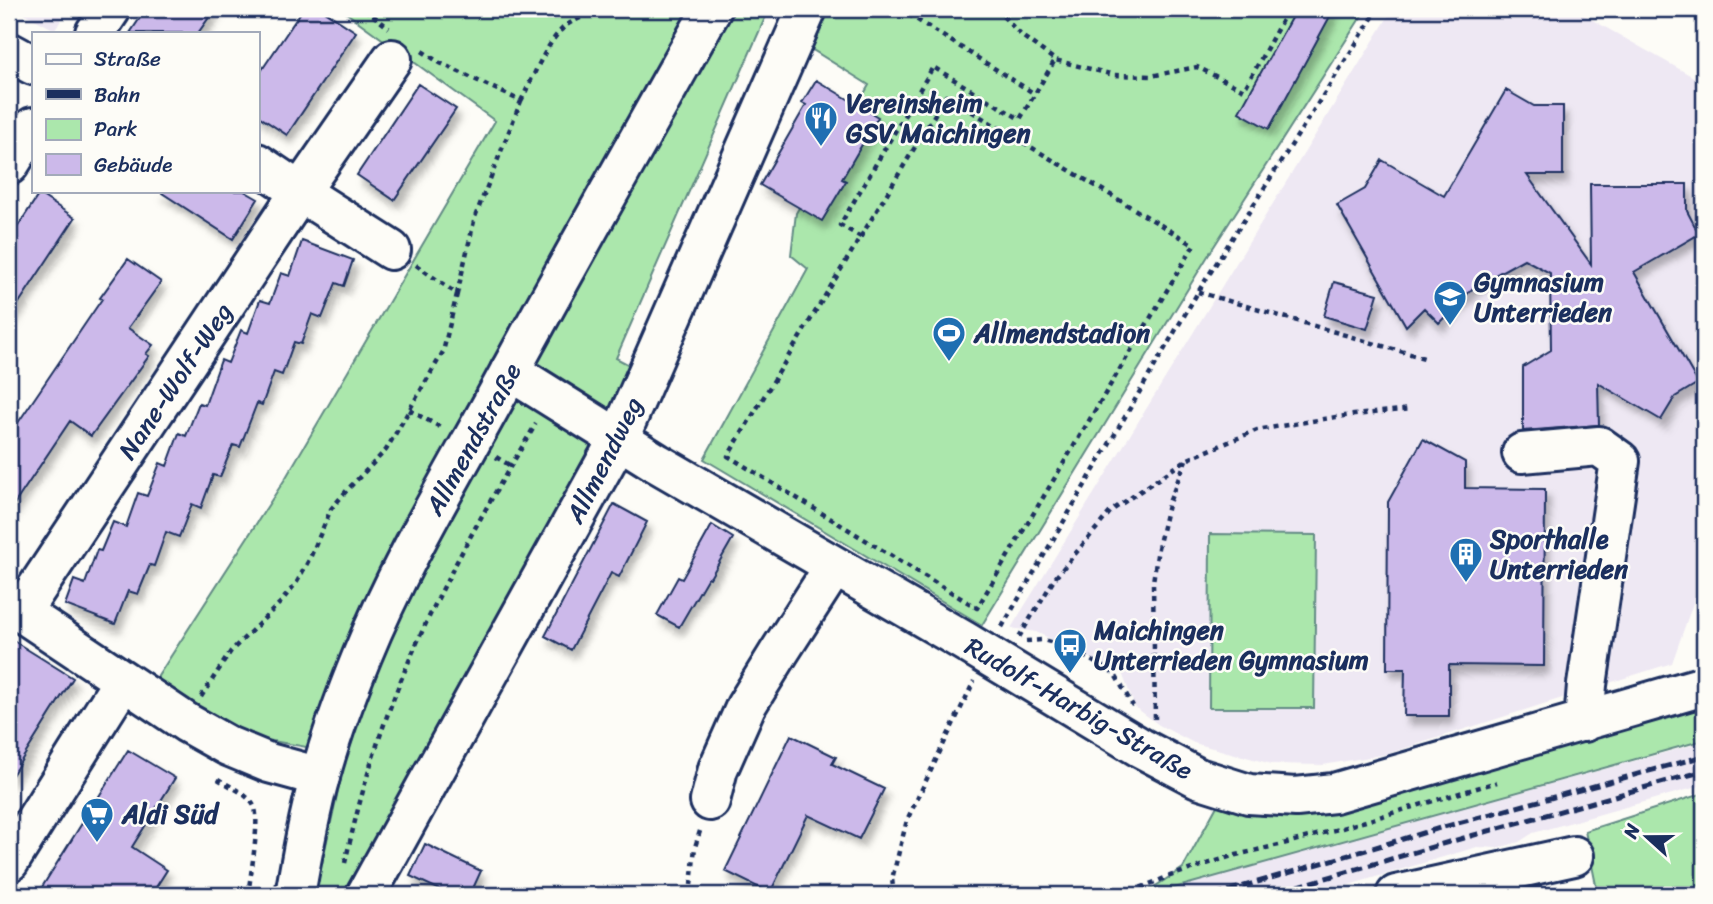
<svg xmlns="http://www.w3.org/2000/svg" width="1713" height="904" font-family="Sriracha,sans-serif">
<defs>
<filter id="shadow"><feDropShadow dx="4.5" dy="8" stdDeviation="3.5" flood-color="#0004"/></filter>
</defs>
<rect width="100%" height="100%" fill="#fdfcf7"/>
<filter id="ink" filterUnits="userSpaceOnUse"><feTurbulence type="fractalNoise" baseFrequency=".0143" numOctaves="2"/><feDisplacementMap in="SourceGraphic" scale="14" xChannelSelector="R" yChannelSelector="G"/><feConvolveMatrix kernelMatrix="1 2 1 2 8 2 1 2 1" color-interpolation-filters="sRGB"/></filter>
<g filter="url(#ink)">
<path fill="#eee8f3" d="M 16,9 L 68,9 L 55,30 Z
M 1393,9 L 1573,9 L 1704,83 L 1704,572 L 1672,663 L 1387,754 L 1323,765 L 1272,764 L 1194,743 L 1159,725 L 1135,707 L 1122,673 L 1036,632 L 1011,628 Z
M 1704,742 L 1704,785 L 1533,833 L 1519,842 L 1498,848 L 1477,847 L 1315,895 L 1149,895 L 1234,870 Z"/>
<path fill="#abe7ac" stroke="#638b85" stroke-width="2" d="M 341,9 L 769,9 L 616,358 L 635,368 L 618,395 L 348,895 L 315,895 L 346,754 L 245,736 L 153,684 L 285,479 L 495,121 Z
M 825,9 L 1366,9 L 1211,251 L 982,625 L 704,459 L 808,269 L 791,255 L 796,213 L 869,85 L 808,47 Z
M 1210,534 L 1316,535 L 1314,708 L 1209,708 Z
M 1704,694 L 1704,740 L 1149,895 L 1142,895 L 1183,868 L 1218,804 Z
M 1704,793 L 1704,895 L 1598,895 L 1585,831 Z"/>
<path fill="#ccb9ea" stroke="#1b2f5e" stroke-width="2" filter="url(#shadow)" d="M 146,9 L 215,9 L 198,33 L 130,33 Z
M 303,9 L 321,9 L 356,32 L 287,135 L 257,115 L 257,77 Z
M 1296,9 L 1334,9 L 1269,129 L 1239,112 Z
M 816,80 L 878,117 L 842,179 L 846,181 L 822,221 L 760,185 L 806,105 L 802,103 Z
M 418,84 L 456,109 L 394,200 L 357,175 Z
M 1506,90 L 1534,106 L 1563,106 L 1563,175 L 1527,175 L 1591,264 L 1590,184 L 1687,184 L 1687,211 L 1699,234 L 1634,272 L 1698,383 L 1675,397 L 1661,420 L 1598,383 L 1599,425 L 1523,431 L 1523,367 L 1551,350 L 1550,273 L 1524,259 L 1475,286 L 1439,323 L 1424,308 L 1406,326 L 1337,205 L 1365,189 L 1382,160 L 1444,196 Z
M 159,191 L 244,191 L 258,199 L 233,239 Z
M 39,194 L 75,218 L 9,318 L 9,240 Z
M 302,241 L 353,260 L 344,286 L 336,283 L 322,318 L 312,314 L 301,344 L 294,342 L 282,375 L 274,372 L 262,405 L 257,403 L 240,447 L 233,445 L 220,477 L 213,475 L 201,508 L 192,504 L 179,537 L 166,532 L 154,566 L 150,565 L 138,594 L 128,591 L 115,624 L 65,605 L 74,580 L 85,584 L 97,550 L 101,551 L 113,522 L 126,527 L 138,493 L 147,496 L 160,463 L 167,466 L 179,433 L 186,436 L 199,403 L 205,405 L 221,360 L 228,363 L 241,330 L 248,333 L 260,300 L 270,303 L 281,273 L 290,276 Z
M 128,259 L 161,282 L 128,328 L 153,345 L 146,354 L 149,356 L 91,436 L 70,421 L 9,512 L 9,436 L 102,299 L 100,298 Z
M 1334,282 L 1378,294 L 1367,329 L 1324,316 Z
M 1423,439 L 1465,462 L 1465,488 L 1545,489 L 1544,666 L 1449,665 L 1449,716 L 1404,716 L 1405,669 L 1387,669 L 1388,502 Z
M 614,504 L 647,522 L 619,577 L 611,573 L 571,650 L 545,636 Z
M 712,525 L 733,538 L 710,578 L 708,577 L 679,627 L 657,615 L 678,577 L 682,579 Z
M 9,638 L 73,678 L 9,780 Z
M 791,735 L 836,757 L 832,764 L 884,789 L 859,839 L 808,815 L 770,893 L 725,871 Z
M 128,750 L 175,778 L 132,847 L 167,870 L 151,895 L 37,895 Z
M 425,844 L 481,871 L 470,895 L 451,895 L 410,876 Z
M 1541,886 L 1544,895 L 1497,895 Z"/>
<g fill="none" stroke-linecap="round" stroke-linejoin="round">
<defs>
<path id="minor" d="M 95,33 L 111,9
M 9,52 L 33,65
M 257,163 L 300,192 L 391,250
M 9,165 L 33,127
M 510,371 L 657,463 L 964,641 L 1141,748 L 1198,778 L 1249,794 L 1296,797 L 1334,793 L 1704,686
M 1522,453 L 1599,446 L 1620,461 L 1587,685 L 1584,722
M 9,604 L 187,723 L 228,746 L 269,763 L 320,777
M 21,612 L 300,192 L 392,59
M 710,801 L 718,769 L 746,706 L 780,651 L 834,567
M 9,862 L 123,681
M 366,895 L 619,438 L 807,9
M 1396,895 L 1574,856"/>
<path id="major" d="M 295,895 C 302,855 309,815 320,776 C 331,736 346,695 362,656 C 399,565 451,479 498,393 C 568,264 640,137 712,9"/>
</defs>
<use href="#minor" stroke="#1b2f5e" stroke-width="44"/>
<use href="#major" stroke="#1b2f5e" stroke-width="44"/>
<path stroke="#1b2f5e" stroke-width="4.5" stroke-dasharray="5 5" stroke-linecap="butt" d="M 365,9 L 389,28
M 900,9 L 1035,94
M 996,9 L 1022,36 L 1055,60 L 1114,75 L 1151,76 L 1197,67 L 1244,90 L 1288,9
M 946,96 L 1194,245 L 977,608 L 728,456 Z
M 521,101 C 532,80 548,38 567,25 C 577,18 590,15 601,9
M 861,237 L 840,225 L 933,67 L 1020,119 L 1055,60
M 416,265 L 457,294 L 475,217 L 521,101 L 440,63 L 422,51
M 1198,292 L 1424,358
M 409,410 L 442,428
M 496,457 L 511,466
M 1002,627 L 1198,292 L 1378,9
M 1019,637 L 1055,578 L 1111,511 L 1186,460 L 1257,430 L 1336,417 L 1410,409
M 1026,641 L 1043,640 L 1065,646 L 1114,673 L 1133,706
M 201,697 L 231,651 L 280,603 L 297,582 L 310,558 L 331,509 L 348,489 L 386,450 L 443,352 L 457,294
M 1155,719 L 1153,582 L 1158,548 L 1168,505 L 1186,460
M 218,779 C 229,786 248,794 254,806 C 261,818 250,878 248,895
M 345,863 C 354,823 364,784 377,745 C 414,632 474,526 536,424
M 690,895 L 695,847 L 700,831
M 894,895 L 892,879 L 907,820 L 974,681
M 1122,895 L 1170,876 L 1232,856 L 1283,844 L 1342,828 L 1497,782"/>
<use href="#minor" stroke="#fdfcf7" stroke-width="38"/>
<use href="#major" stroke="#fdfcf7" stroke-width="38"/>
<path stroke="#1b2f5e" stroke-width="5" stroke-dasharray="10 5" stroke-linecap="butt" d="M 1214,895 L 1440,828 L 1704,756
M 1268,895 L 1449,842 L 1704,771"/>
</g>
</g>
<defs>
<symbol id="restaurant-pin" viewBox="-11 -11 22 30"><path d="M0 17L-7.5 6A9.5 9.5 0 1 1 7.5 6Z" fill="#1f6fb2" stroke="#fdfcf7"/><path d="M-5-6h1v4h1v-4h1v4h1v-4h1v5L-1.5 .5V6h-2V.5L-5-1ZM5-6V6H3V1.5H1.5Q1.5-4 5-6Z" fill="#fff"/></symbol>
<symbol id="school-pin" viewBox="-11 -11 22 30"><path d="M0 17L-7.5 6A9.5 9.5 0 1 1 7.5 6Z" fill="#1f6fb2" stroke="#fdfcf7"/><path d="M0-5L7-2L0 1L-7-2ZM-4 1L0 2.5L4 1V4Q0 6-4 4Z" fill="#fff"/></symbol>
<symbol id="stadium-pin" viewBox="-11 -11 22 30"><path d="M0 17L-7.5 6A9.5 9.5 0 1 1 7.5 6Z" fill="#1f6fb2" stroke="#fdfcf7"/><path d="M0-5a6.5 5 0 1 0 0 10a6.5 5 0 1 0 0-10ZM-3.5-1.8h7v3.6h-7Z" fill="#fff"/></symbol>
<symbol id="building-pin" viewBox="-11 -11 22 30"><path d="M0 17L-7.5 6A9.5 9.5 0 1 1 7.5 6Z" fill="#1f6fb2" stroke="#fdfcf7"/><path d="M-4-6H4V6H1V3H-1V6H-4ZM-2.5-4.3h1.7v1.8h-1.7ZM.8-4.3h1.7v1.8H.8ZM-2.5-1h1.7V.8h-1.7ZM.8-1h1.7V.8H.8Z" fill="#fff"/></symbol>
<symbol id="bus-pin" viewBox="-11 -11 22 30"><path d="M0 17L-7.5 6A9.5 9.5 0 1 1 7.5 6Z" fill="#1f6fb2" stroke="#fdfcf7"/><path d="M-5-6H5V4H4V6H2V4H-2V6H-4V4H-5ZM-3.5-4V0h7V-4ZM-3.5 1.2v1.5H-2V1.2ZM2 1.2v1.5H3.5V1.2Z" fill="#fff"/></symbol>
<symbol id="supermarket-pin" viewBox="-11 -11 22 30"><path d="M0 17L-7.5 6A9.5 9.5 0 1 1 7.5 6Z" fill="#1f6fb2" stroke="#fdfcf7"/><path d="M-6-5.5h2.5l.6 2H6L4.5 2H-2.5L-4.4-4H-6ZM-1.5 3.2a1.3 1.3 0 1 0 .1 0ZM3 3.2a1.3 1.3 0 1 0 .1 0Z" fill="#fff"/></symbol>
</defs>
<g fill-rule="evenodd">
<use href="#restaurant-pin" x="802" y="99" width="38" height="52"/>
<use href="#school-pin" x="1431" y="278" width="38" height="52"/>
<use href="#stadium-pin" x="930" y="314" width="38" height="52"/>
<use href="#building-pin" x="1447" y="535" width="38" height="52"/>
<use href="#bus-pin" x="1051" y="626" width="38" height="52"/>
<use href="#supermarket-pin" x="78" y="795" width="38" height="52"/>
</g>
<g text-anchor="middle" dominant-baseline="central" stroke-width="5" stroke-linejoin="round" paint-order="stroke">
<g font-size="26" font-weight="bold" fill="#1b2f5e" stroke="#fdfcf7" text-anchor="start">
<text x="846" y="103">Vereinsheim<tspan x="846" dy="30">GSV Maichingen</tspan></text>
<text x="1474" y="282">Gymnasium<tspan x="1474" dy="30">Unterrieden</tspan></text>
<text x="974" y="333">Allmendstadion</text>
<text x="1490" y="539">Sporthalle<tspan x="1490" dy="30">Unterrieden</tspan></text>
<text x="1094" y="630">Maichingen<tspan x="1094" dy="30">Unterrieden Gymnasium</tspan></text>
<text x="122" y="814">Aldi Süd</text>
</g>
<g font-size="26" fill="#1b2f5e" stroke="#fdfcf7">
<text transform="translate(175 381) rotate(-56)">Nane-Wolf-Weg</text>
<text transform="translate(473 439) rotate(-61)">Allmendstraße</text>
<text transform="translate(604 460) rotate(-63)">Allmendweg</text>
<text transform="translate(1079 708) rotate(30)">Rudolf-Harbig-Straße</text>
</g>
</g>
<rect width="1713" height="904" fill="none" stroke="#fdfcf7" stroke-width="35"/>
<rect x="18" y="18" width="1678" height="869" fill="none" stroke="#1b2f5e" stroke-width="2.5" filter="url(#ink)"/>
<rect x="32" y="32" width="228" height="161" fill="#fdfcf7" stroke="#a3aaba" stroke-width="2"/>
<rect x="46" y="54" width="35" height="10" fill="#fdfcf7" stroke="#a3aaba" stroke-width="2"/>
<text x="94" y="66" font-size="21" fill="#1b2f5e">Straße</text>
<rect x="46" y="89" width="35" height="10" fill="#1b2f5e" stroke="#a3aaba" stroke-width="2"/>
<text x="94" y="102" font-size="21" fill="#1b2f5e">Bahn</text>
<rect x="46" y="119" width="35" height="21" fill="#abe7ac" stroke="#a3aaba" stroke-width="2"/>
<text x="94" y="136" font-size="21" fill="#1b2f5e">Park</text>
<rect x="46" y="154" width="35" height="21" fill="#ccb9ea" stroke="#a3aaba" stroke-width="2"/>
<text x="94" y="172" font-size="21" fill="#1b2f5e">Gebäude</text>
<g transform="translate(1647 837) rotate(291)" stroke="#fdfcf7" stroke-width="5" paint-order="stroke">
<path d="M0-5L12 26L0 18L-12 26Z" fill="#1b2f5e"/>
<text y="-10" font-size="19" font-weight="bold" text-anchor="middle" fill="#1b2f5e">N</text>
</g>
</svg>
